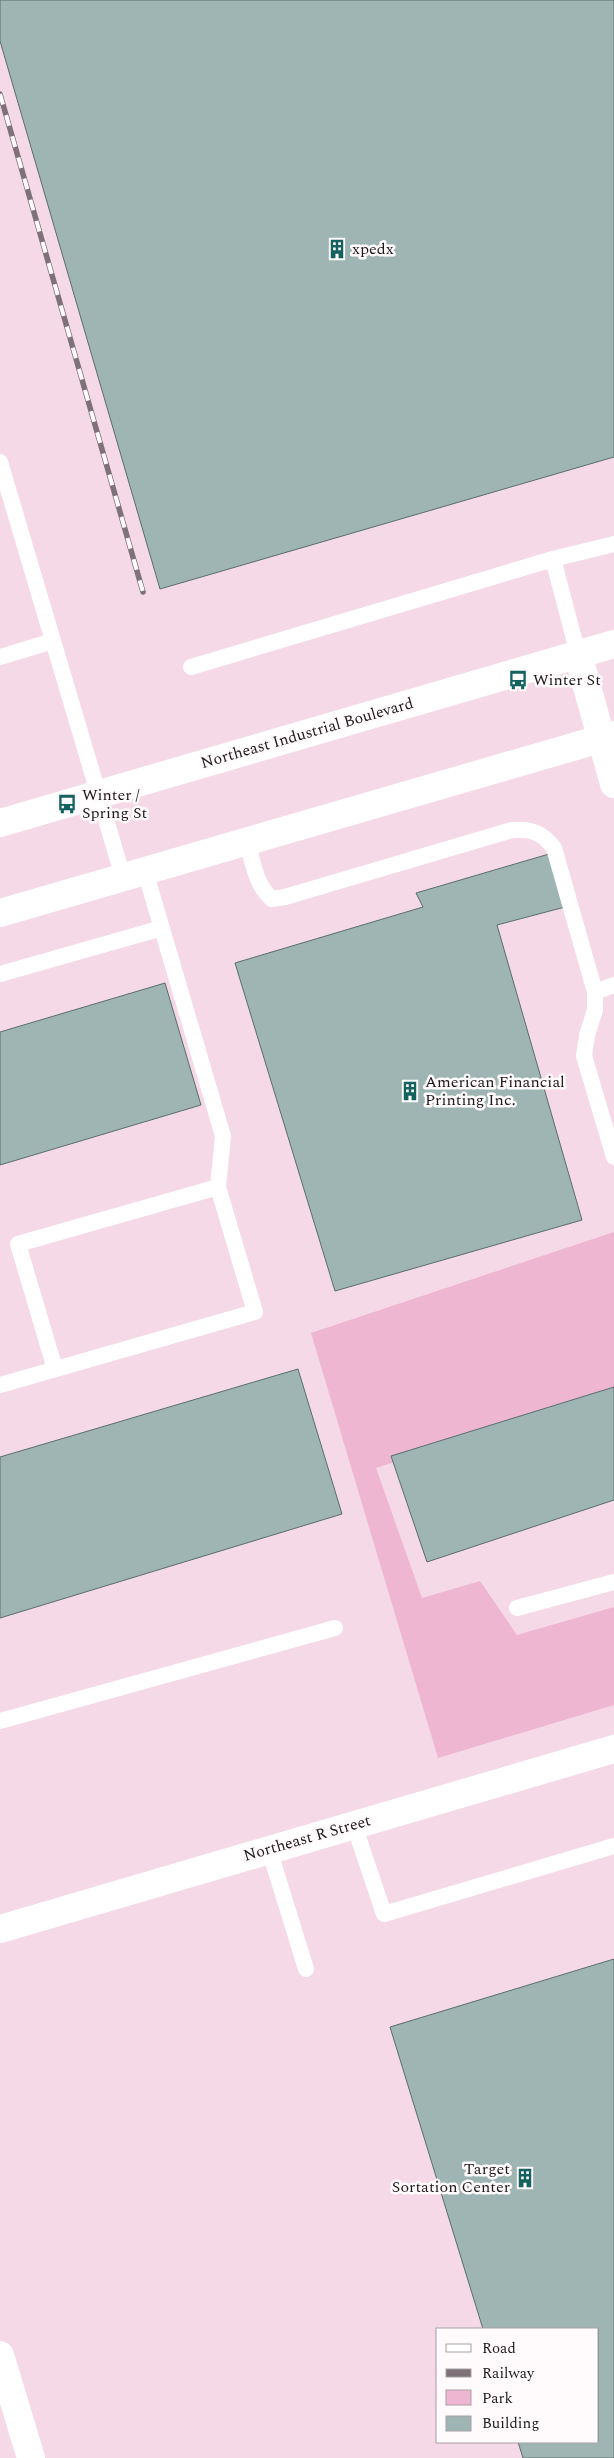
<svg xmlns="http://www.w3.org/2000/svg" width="614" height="2458" font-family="Spectral,serif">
<rect width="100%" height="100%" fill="#fde8f2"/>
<path fill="#f5d9e6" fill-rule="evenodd" d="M 0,0 L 614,0 L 614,2458 L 0,2458 ZM 438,2329 L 598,2329 L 598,2442 L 438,2442 Z"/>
<path fill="#efb6d1" d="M 614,1232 L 614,1392 L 376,1468 L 422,1598 L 480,1581 L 517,1635 L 614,1607 L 614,1705 L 438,1758 L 311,1333 Z"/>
<path fill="#9eb5b4" stroke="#586e6c" d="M 0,0 L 614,0 L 614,457 L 160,589 L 0,41 Z
M 549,854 L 565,907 L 497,925 L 582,1220 L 335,1291 L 235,963 L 423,907 L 416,893 Z
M 165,983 L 201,1105 L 0,1165 L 0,1032 Z
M 298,1369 L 342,1514 L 0,1618 L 0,1457 Z
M 614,1387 L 614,1500 L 427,1562 L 391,1456 Z
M 614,1959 L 614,2458 L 523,2458 L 518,2442 L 598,2442 L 598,2329 L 483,2329 L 390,2027 Z"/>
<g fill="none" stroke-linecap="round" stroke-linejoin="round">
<path stroke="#fff" stroke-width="16" d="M 0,462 L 123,877
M 553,559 L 614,544
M 0,657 L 53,641
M 191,667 L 553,559 L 578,654
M 247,841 C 253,861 255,885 272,899 L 285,897 L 512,830 C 531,829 542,832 554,848 L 595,992 L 595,1010 L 587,1035 L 584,1056 L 614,1157
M 145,871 L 223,1136 L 218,1187
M 0,974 L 162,928
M 595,992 L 614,985
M 0,1385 L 255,1312 L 218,1187 L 18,1244 L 55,1369
M 517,1608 L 614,1582
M 0,1721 L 335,1628
M 354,1825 L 384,1914 L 614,1846
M 269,1849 L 306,1969"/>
<path stroke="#fff" stroke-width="28" d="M 578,654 L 614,784
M 0,1929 L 614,1749
M 0,2355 L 31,2458"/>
<path stroke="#fff" stroke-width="28" d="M 0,823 L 614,644
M 0,913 L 614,735"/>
<defs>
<path id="rail" d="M 0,94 L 143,592"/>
</defs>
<use href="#rail" stroke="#7e7177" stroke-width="5.5"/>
<use href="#rail" stroke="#fffbfc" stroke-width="4" stroke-dasharray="11" stroke-linecap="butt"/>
</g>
<defs>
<symbol id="building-bare" viewBox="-9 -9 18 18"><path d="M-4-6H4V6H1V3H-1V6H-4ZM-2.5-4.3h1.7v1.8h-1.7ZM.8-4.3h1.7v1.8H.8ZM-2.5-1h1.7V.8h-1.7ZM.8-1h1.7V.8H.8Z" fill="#136260" stroke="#fffbfc" stroke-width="2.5" paint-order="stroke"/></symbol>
<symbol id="bus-bare" viewBox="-9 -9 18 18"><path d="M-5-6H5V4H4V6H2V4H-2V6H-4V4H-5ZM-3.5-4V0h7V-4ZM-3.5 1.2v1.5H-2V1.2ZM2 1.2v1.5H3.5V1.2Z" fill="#136260" stroke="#fffbfc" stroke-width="2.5" paint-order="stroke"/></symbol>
</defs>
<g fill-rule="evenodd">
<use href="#building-bare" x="323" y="235" width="28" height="28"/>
<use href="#bus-bare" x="504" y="666" width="28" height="28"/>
<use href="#bus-bare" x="53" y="790" width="28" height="28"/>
<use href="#building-bare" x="396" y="1077" width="28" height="28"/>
<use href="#building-bare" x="511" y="2164" width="28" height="28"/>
</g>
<g text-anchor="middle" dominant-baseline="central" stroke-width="5" stroke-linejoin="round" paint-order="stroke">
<g font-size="16" fill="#1f181b" stroke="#fffbfc" text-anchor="start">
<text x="352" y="249">xpedx</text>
<text x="533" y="680">Winter St</text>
<text x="82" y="795">Winter /<tspan x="82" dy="18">Spring St</tspan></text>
<text x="425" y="1082">American Financial<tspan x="425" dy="18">Printing Inc.</tspan></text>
<text x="510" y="2169" text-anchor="end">Target<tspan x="510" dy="18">Sortation Center</tspan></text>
</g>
<g font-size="16" fill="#1f181b" stroke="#fffbfc">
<text transform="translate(307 733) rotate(-16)">Northeast Industrial Boulevard</text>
<text transform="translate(307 1838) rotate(-16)">Northeast R Street</text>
</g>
</g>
<rect x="436" y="2328" width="162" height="115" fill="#fffbfc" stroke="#a5a0a2"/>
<rect x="446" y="2344" width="25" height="8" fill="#ffffff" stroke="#a5a0a2"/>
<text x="482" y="2353" font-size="15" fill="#1f181b">Road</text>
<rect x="446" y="2369" width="25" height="8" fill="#7e7177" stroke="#a5a0a2"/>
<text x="482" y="2378" font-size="15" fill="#1f181b">Railway</text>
<rect x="446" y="2390" width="25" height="15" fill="#efb6d1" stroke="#a5a0a2"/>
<text x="482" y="2403" font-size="15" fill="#1f181b">Park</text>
<rect x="446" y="2416" width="25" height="15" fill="#9eb5b4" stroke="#a5a0a2"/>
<text x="482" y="2428" font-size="15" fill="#1f181b">Building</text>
</svg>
